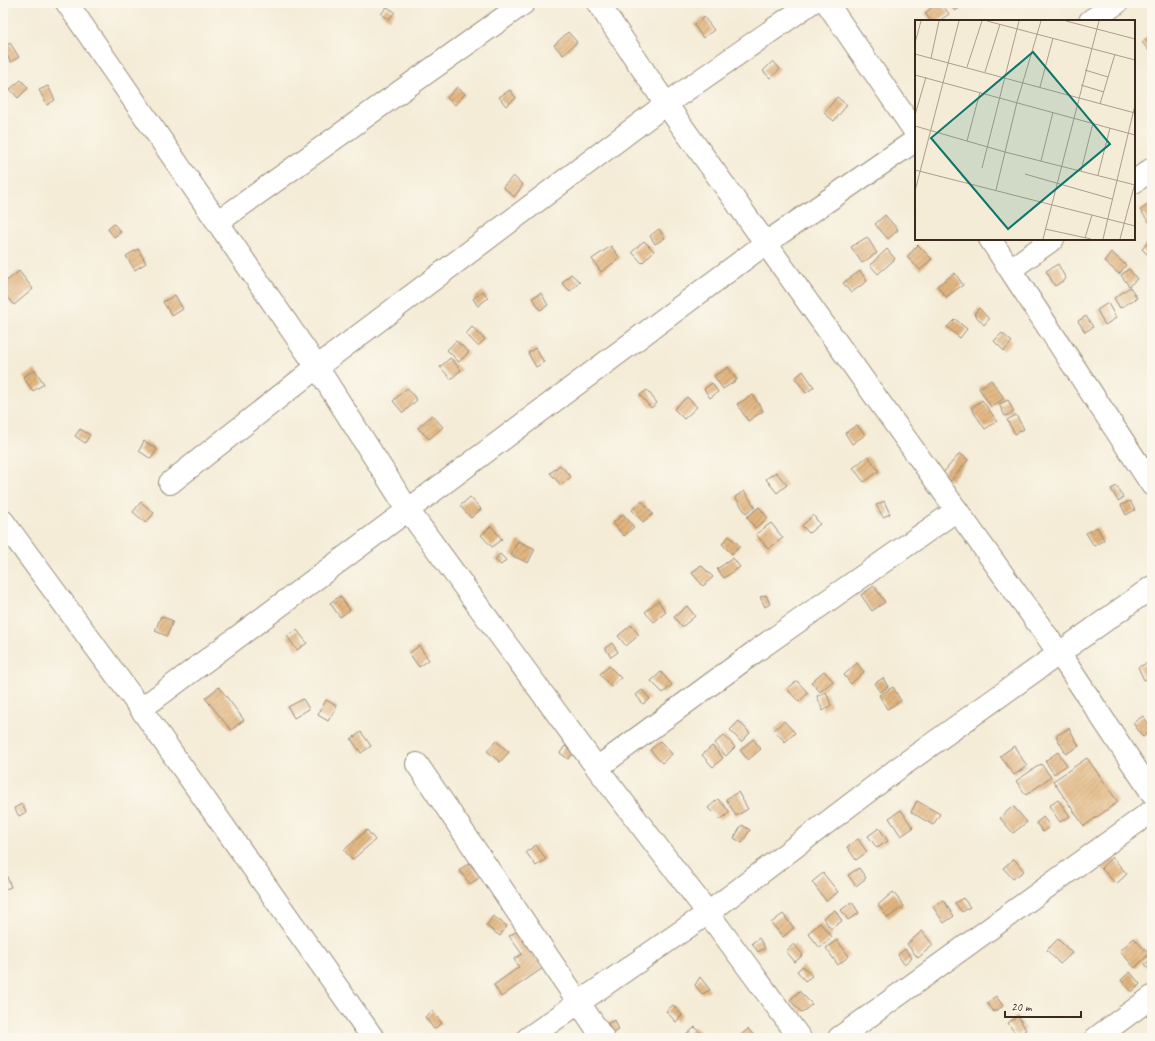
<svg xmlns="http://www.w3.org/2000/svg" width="1155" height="1041" font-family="Caveat,sans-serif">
<defs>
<pattern id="building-hatch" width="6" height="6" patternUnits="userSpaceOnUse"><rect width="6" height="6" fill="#e2b57f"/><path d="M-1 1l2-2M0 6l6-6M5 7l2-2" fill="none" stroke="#b89367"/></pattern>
</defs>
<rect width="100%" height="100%" fill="#fbf7ec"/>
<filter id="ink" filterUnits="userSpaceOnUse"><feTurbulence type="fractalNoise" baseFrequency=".025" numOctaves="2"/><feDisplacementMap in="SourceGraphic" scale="8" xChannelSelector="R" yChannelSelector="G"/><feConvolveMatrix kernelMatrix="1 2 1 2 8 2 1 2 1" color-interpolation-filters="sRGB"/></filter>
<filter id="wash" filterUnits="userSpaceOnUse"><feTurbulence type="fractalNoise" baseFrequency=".012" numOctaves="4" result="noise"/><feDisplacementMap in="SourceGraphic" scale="16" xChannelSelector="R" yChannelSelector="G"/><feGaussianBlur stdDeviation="0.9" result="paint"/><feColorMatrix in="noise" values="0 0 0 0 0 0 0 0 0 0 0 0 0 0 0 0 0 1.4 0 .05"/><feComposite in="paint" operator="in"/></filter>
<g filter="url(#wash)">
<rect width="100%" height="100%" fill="#f4ecd7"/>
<g id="blocks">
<path fill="url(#building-hatch)" d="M 937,3 L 941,3 L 949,14 L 939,21 L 931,21 L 925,13 Z
M 949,3 L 968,3 L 955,11 Z
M 387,7 L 395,12 L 389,19 L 381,14 Z
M 704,17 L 714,30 L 703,38 L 694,25 Z
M 568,32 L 577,42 L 563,55 L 554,45 Z
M 1152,34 L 1152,55 L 1142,42 Z
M 10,43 L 19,57 L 11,62 L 3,50 L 3,48 Z
M 773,61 L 780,69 L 770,78 L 763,71 Z
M 21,80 L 28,88 L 18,98 L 10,89 Z
M 48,86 L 55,100 L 47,105 L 39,90 Z
M 457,87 L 465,94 L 455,105 L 447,98 Z
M 510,90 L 516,98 L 506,106 L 499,97 Z
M 837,97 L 847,105 L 834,121 L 824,113 Z
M 513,176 L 523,185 L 514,197 L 503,187 Z
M 1151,203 L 1152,205 L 1152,226 L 1140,210 Z
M 885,215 L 898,230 L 888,239 L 875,224 Z
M 114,224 L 121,232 L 114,237 L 108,229 Z
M 659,229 L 665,238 L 655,244 L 650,236 Z
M 867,237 L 877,253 L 862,263 L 851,247 Z
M 1150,240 L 1152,242 L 1152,259 L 1142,249 Z
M 644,241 L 654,251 L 642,263 L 632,252 Z
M 918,245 L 932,259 L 920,270 L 907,257 Z
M 611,246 L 620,258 L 601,272 L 592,259 Z
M 138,249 L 146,263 L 135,270 L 126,256 Z
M 887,249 L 895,259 L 878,274 L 870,265 Z
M 1111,252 L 1126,265 L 1119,274 L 1104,261 Z
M 1058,264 L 1066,279 L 1055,286 L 1046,271 Z
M 1129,269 L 1137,279 L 1129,286 L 1121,275 Z
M 19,271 L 33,289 L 14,305 L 3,292 L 3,284 Z
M 860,271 L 867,281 L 851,293 L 843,283 Z
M 955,273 L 963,285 L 946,297 L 937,286 Z
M 571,274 L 580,282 L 570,291 L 562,283 Z
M 1130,287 L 1137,298 L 1120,308 L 1114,298 Z
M 483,291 L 488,298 L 478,306 L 473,299 Z
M 541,293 L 548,305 L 540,310 L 532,298 Z
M 175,295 L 183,309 L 172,316 L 163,302 Z
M 1108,303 L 1116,318 L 1105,325 L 1097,310 Z
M 979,308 L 989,319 L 984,325 L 974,314 Z
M 1086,316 L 1093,327 L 1085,332 L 1078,321 Z
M 955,319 L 967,329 L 960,338 L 947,327 Z
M 472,327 L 485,339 L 478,346 L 466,334 Z
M 1002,333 L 1012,342 L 1004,351 L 994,341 Z
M 456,341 L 469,352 L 459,362 L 447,350 Z
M 535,348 L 544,362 L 536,367 L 528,353 Z
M 450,358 L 461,370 L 451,379 L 440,367 Z
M 728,367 L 737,380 L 723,389 L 714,376 Z
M 35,370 L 44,384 L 33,391 L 23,377 Z
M 803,371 L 814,387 L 806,393 L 795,378 Z
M 991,380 L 1004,398 L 991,407 L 979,388 Z
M 712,383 L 718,392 L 710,398 L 704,389 Z
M 407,388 L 417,400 L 403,413 L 393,401 Z
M 647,390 L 657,403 L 651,408 L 640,395 Z
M 753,395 L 763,411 L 748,421 L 737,404 Z
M 687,397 L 697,407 L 684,419 L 674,409 Z
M 982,400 L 997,421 L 985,429 L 971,408 Z
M 1008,400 L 1014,412 L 1005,416 L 999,404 Z
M 432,415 L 443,427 L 429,439 L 418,428 Z
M 1016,415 L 1024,429 L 1015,434 L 1007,420 Z
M 857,425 L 865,435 L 852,444 L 845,433 Z
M 80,429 L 90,435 L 85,443 L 75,436 Z
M 144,441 L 157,449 L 151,459 L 139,451 Z
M 960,453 L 968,460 L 951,481 L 943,473 Z
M 868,456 L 879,471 L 864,482 L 853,468 Z
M 560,465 L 571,477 L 561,485 L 550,473 Z
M 776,472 L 787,485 L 777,493 L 766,479 Z
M 1117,486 L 1123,498 L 1118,501 L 1111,489 Z
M 744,491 L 755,507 L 746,513 L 735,497 Z
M 470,497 L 481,509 L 471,518 L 460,506 Z
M 642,501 L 653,514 L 643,522 L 632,510 Z
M 884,501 L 890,514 L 883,517 L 876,505 Z
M 1130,501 L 1135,510 L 1126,515 L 1121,505 Z
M 141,502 L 154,513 L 146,523 L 133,512 Z
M 759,507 L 768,518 L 755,528 L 747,517 Z
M 623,514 L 634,527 L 624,536 L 613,523 Z
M 813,515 L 820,524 L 809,533 L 802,526 Z
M 771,523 L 783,538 L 768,549 L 756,534 Z
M 491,526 L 502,539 L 492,547 L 481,535 Z
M 1097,527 L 1104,540 L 1094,546 L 1086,533 Z
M 729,536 L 740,546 L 732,554 L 722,544 Z
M 518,541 L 535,549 L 528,563 L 511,555 Z
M 500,554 L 506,560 L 501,565 L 495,560 Z
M 733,558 L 740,567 L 724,578 L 717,569 Z
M 701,565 L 713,577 L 703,586 L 692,573 Z
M 874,586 L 885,602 L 872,611 L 861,595 Z
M 766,595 L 770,604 L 765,607 L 760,597 Z
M 340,596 L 350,610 L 340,617 L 330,603 Z
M 658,601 L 666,612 L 654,622 L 645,612 Z
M 687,606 L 695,616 L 682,627 L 674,617 Z
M 161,616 L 173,621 L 167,636 L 155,631 Z
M 631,625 L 639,635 L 626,646 L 618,636 Z
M 297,630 L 307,643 L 297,650 L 287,636 Z
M 612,643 L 618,652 L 611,657 L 605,648 Z
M 419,646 L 429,660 L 419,667 L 409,653 Z
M 857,663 L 864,672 L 851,684 L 844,675 Z
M 1148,663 L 1152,671 L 1152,676 L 1144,680 L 1138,667 Z
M 609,666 L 621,678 L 611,687 L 600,674 Z
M 824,671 L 833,681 L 820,692 L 811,682 Z
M 661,672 L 672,685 L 663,693 L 651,681 Z
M 883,678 L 888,687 L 880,692 L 875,683 Z
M 797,681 L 808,693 L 799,702 L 787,689 Z
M 219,687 L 244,720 L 231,730 L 205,698 Z
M 893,687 L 901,701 L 887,709 L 879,695 Z
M 642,690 L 650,699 L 643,704 L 636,695 Z
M 826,692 L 831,705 L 823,711 L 817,696 Z
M 303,699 L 309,709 L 294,718 L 288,707 Z
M 326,700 L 337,706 L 328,721 L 318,715 Z
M 1143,716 L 1152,729 L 1152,730 L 1143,737 L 1133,723 Z
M 739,721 L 750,733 L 741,742 L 730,730 Z
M 784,721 L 795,733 L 785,742 L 774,730 Z
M 1069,728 L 1079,746 L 1066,754 L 1056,736 Z
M 361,732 L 371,746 L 361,753 L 351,739 Z
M 724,735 L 735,747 L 726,756 L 715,743 Z
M 753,739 L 761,749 L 748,760 L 740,750 Z
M 496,741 L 509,752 L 500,762 L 487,751 Z
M 660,741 L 672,754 L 662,763 L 650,750 Z
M 565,746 L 574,752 L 568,759 L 560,753 Z
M 712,746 L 723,758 L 713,767 L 702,755 Z
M 1014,746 L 1027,766 L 1014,775 L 1000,756 Z
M 1058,752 L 1067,765 L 1054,774 L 1045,761 Z
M 1087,758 L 1118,802 L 1084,826 L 1053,781 Z
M 1041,764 L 1051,777 L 1026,795 L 1016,781 Z
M 738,792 L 748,809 L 736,816 L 726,799 Z
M 718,799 L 730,812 L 720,820 L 708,808 Z
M 1058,800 L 1070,816 L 1060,822 L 1049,806 Z
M 917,801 L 940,814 L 933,825 L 911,812 Z
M 22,804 L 26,812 L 19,816 L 14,808 Z
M 1013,806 L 1027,822 L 1013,833 L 1000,818 Z
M 901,810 L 913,828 L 901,836 L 889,818 Z
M 1043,817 L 1050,826 L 1043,832 L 1036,823 Z
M 742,825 L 750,830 L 742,843 L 734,838 Z
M 879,828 L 888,841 L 877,848 L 868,836 Z
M 367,830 L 375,840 L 352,860 L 344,850 Z
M 858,839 L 867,852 L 856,860 L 847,847 Z
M 536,845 L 546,859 L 536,866 L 526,852 Z
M 1112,857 L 1127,874 L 1116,884 L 1101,868 Z
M 1014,859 L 1024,871 L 1013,879 L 1003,868 Z
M 469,863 L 480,877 L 470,884 L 459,870 Z
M 859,868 L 866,878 L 856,886 L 848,875 Z
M 5,872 L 11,887 L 3,890 L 3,873 Z
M 823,873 L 838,892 L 826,901 L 812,882 Z
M 893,892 L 904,906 L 888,918 L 878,905 Z
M 963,898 L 970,907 L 962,912 L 955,903 Z
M 943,900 L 954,916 L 944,923 L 933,907 Z
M 852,902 L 859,913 L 848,920 L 841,910 Z
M 835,910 L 842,921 L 831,929 L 823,918 Z
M 783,914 L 794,928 L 783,937 L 771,923 Z
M 493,916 L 507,926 L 500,936 L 486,926 Z
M 820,923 L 832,937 L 820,948 L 808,933 Z
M 517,931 L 543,968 L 501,997 L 494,985 L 519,967 L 514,959 L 522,954 L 509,936 Z
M 922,931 L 933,945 L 918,958 L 907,944 Z
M 759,938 L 765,948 L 758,952 L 752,943 Z
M 1134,938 L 1149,954 L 1135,968 L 1120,951 Z
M 1058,939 L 1072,953 L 1060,964 L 1047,950 Z
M 837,940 L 849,956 L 838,965 L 826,948 Z
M 794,944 L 803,955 L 795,962 L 786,951 Z
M 905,949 L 912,958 L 904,964 L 898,955 Z
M 1152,959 L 1152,974 L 1145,964 Z
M 803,966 L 812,976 L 805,981 L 797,971 Z
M 1130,972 L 1140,984 L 1132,992 L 1121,980 Z
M 700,977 L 710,990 L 702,994 L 695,985 Z
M 799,991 L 812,1004 L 802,1013 L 790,1000 Z
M 996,996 L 1003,1006 L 994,1012 L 987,1003 Z
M 673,1005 L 682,1015 L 676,1022 L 666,1011 Z
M 432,1011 L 442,1023 L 434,1029 L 425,1017 Z
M 1018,1016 L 1026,1030 L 1017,1036 L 1008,1023 Z
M 615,1020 L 619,1030 L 612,1033 L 608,1023 Z
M 695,1027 L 705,1038 L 687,1038 L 685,1036 Z
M 748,1029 L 756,1038 L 737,1038 Z"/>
</g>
</g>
<g filter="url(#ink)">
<use href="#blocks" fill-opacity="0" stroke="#988b7a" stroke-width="1"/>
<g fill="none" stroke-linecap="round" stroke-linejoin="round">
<defs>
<path id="street" d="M 67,3 L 317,367 L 408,510 L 597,768 L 708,913 L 800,1038
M 598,3 L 666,104 L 1059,653 L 1152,793
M 827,3 L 916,133
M 1090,21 L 1117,3
M 1134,182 L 1152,169
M 218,222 L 524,3
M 990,239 L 1152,485
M 1011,269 L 1053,239
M 170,483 L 317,367 L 666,104 L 811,3
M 141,709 L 766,243 L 916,140
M 417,764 L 603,1038
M 597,768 L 756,651 L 957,510
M 528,1038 L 708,913 L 900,767 L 1152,587
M 839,1038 L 1152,811
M 1096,1038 L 1152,997"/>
<path id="secondary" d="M 3,521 L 141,709 L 373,1038"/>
</defs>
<use href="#street" stroke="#988b7a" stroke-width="24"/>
<use href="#secondary" stroke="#988b7a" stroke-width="24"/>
<use href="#street" stroke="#fff" stroke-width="22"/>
<use href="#secondary" stroke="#fff" stroke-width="22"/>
</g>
</g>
<g transform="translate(915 20)">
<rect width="220" height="220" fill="#f4ecd7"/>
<path fill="none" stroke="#aa9e8d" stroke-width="1" d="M 72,1 L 220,40M 151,1 L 220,19M 0,23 L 6,1M 0,34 L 220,93M 16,38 L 24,1M 52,47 L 67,1M 170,50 L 193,57M 70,52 L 85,4M 0,55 L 220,115M 166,65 L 189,72M 125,67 L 138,18M 185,84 L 200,34M 0,95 L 11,57M 0,106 L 90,132 L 220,165M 52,121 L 65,72M 126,141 L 138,92M 67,148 L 104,1M 0,150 L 220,206M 166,151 L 178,103M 110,154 L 197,179M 183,155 L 195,108M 81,170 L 102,82 L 126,1M 0,171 L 44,1M 130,209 L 176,219M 170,218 L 177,195M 128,219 L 184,1M 188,219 L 220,85M 205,219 L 220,163"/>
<path fill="#0f766e" fill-opacity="0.15" stroke="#0f766e" stroke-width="2" d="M 118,32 L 195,124 L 93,209 L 16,118 Z"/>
<rect width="220" height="220" fill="none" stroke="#3b2a1e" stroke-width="2"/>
</g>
<rect width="1155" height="1041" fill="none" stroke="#fbf7ec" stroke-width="16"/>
<path d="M1005 1011v6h76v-6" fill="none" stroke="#3b2a1e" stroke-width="2"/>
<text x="1011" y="1011" font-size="12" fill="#3b2a1e" stroke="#fbf7ec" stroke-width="3" paint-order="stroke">20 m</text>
</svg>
